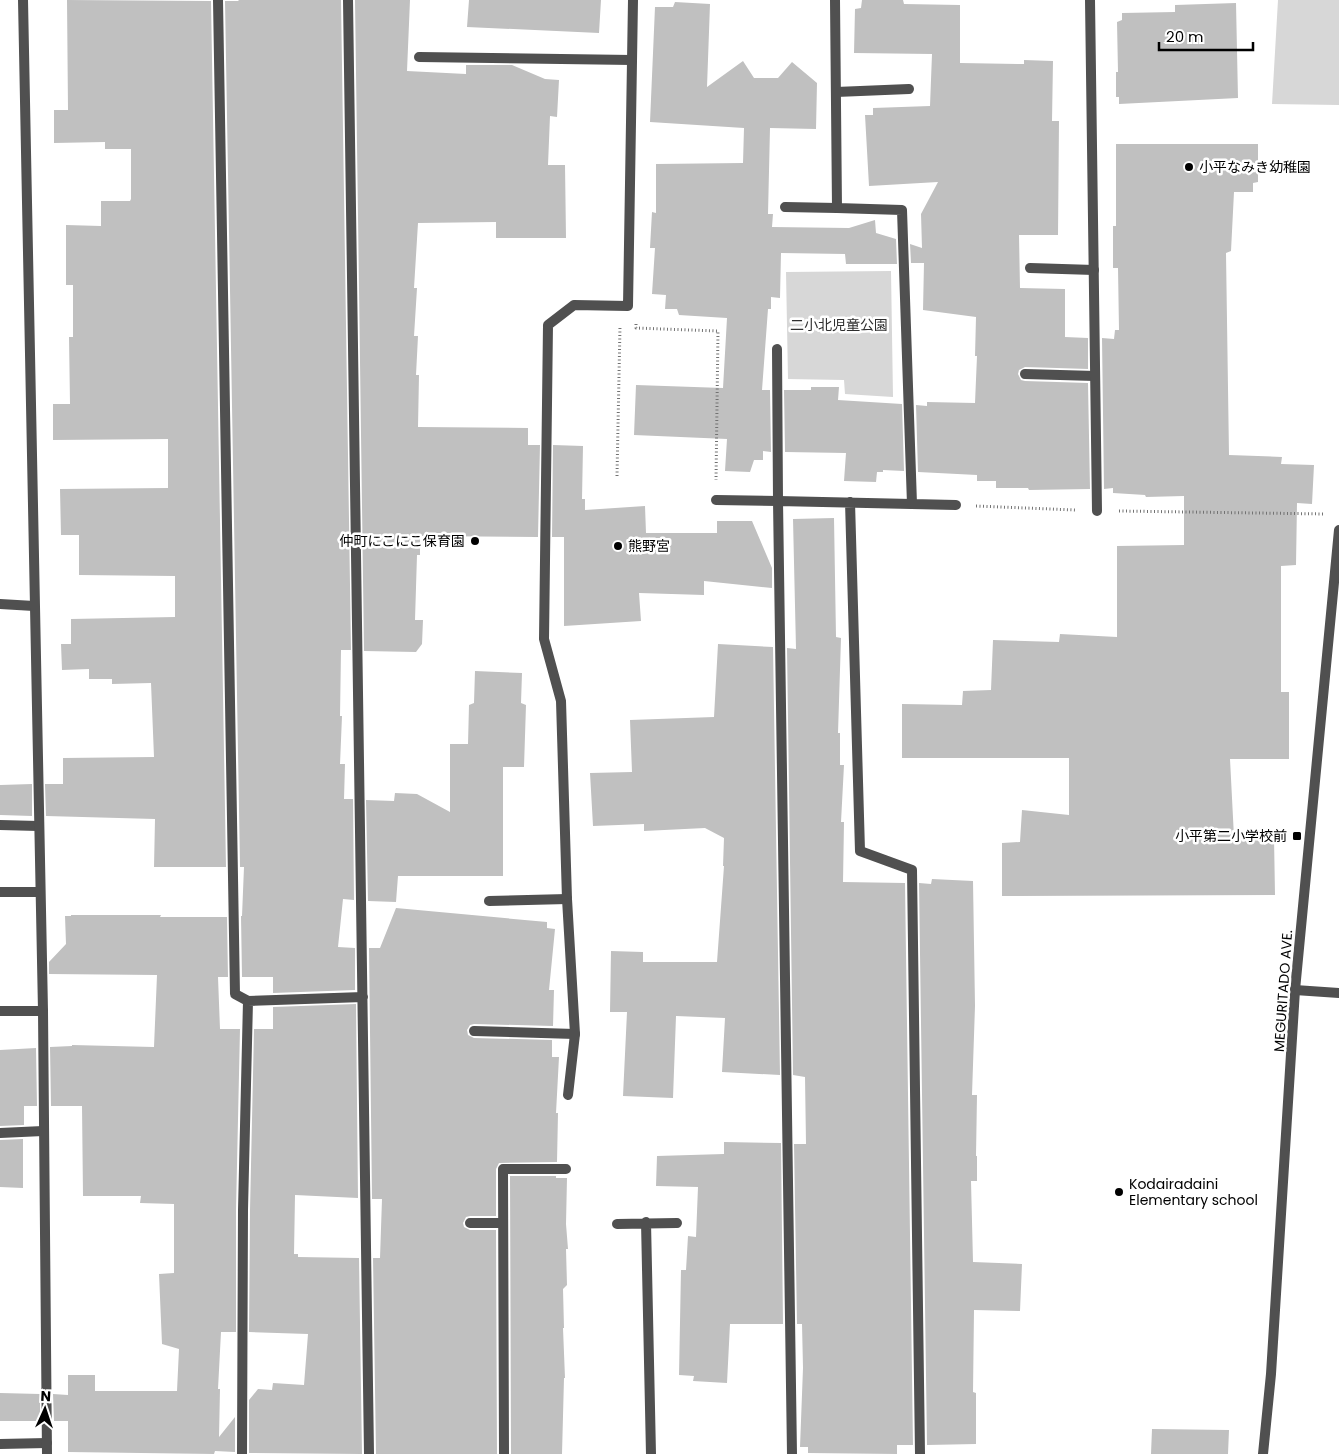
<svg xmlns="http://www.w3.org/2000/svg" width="1339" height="1454" font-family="Poppins,'Noto Sans JP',sans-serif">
<rect width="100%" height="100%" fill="#fff"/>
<path fill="#d7d7d7" d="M 1278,0 L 1339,0 L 1339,105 L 1272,104 Z
M 891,271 L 893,397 L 845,394 L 844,380 L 788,379 L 786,272 Z"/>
<path fill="#c0c0c0" d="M 67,0 L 211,1 L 226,867 L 154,867 L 155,819 L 46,816 L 45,784 L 63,784 L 63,758 L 154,757 L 151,683 L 112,684 L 112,679 L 89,679 L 89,669 L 62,670 L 61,644 L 71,644 L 71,619 L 175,617 L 175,576 L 79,575 L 79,535 L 61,535 L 60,489 L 168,488 L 168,439 L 53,440 L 53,404 L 70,404 L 69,337 L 73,337 L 73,285 L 66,285 L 66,225 L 101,226 L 101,201 L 130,201 L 131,199 L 131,149 L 105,149 L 105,142 L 54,143 L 54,110 L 68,110 Z
M 238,0 L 341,0 L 351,650 L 341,650 L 340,716 L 342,716 L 340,764 L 345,764 L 344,799 L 353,799 L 354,900 L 343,899 L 338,947 L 355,948 L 355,990 L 273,993 L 273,977 L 242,977 L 241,916 L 242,916 L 244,867 L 240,867 L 225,1 L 239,1 Z
M 355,0 L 410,0 L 407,71 L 466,74 L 466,65 L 512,65 L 545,79 L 559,80 L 557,117 L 550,116 L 548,165 L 565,165 L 566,238 L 496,238 L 496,222 L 418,223 L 414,288 L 417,288 L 414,336 L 418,336 L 416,375 L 419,375 L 418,427 L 528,428 L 528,445 L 540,445 L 538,537 L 420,536 L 420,555 L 417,555 L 415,620 L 423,620 L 422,644 L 416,652 L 364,651 Z
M 469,0 L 601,0 L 599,33 L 467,27 Z
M 862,0 L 903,0 L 904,4 L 960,5 L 960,63 L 1024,64 L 1024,60 L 1053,61 L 1052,121 L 1059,121 L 1058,235 L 1019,235 L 1020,288 L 1065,289 L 1065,337 L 1088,338 L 1088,369 L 1025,367 L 1019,370 L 1018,374 L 1021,380 L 1025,381 L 1088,383 L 1090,489 L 1029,490 L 1028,488 L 996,488 L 996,481 L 977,481 L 977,475 L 918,472 L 916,405 L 927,406 L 927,402 L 975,403 L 977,356 L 975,356 L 976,317 L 923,310 L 924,263 L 911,263 L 910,244 L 922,248 L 921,214 L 938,182 L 869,186 L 865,115 L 873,115 L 873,108 L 930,106 L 932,54 L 854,53 L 855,9 L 861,8 Z
M 675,2 L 710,4 L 707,87 L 743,61 L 754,78 L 778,78 L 792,62 L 817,83 L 816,129 L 770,128 L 768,214 L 773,214 L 772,227 L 849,228 L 875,220 L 876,233 L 896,239 L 897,264 L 846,264 L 845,254 L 781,253 L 780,298 L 771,297 L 771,309 L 768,309 L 762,390 L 770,390 L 771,452 L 763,451 L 763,460 L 754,460 L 750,472 L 725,471 L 727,439 L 634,435 L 636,385 L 723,388 L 727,318 L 679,315 L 677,309 L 665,309 L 666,295 L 652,294 L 655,248 L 650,248 L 652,212 L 656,213 L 656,164 L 743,163 L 744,128 L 650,122 L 655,7 L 673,7 Z
M 1236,3 L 1238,98 L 1119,104 L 1119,97 L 1116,97 L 1116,72 L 1118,72 L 1117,22 L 1122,20 L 1122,13 L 1175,12 L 1175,5 Z
M 1116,144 L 1258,144 L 1258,182 L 1253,183 L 1253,192 L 1234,192 L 1231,251 L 1226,253 L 1229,455 L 1282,457 L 1281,464 L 1314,465 L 1312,504 L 1297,503 L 1296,565 L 1281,566 L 1281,692 L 1289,692 L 1289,759 L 1230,759 L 1234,837 L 1274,837 L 1275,895 L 1002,896 L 1002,843 L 1020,842 L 1022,810 L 1069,815 L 1069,758 L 902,758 L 902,704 L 962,705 L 963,691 L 991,690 L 993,640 L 1059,642 L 1060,634 L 1117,637 L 1117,546 L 1184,545 L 1184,496 L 1146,497 L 1145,495 L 1113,493 L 1113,488 L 1104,489 L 1102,338 L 1114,339 L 1115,330 L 1119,330 L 1118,268 L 1113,268 L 1113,226 L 1116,226 Z
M 811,387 L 839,387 L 838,400 L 902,404 L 904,471 L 883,470 L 883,472 L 877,472 L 876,482 L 844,481 L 846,453 L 785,452 L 784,390 L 811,390 Z
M 553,445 L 583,446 L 582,499 L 585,499 L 585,510 L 645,506 L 646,533 L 717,533 L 717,521 L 752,521 L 772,568 L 772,588 L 704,581 L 704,595 L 639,593 L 641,621 L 564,626 L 564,537 L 552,537 Z
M 834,518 L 836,637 L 841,638 L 838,733 L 840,733 L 840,765 L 844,765 L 841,822 L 844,822 L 843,882 L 905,883 L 913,1445 L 897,1445 L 897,1454 L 808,1453 L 808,1447 L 800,1447 L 803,1368 L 802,1324 L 797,1324 L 794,1144 L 806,1144 L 805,1077 L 793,1075 L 787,648 L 796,649 L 793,519 Z
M 718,644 L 773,647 L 780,1075 L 722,1072 L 725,1018 L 676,1016 L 673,1098 L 623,1096 L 627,1012 L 610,1012 L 611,951 L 643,952 L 643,962 L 717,962 L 724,866 L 723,866 L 724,838 L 705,828 L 644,831 L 644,824 L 593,826 L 590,773 L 632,772 L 630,720 L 714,717 Z
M 475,671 L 522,673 L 521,703 L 526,705 L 524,767 L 503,767 L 503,876 L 398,876 L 396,902 L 368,901 L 366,800 L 394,801 L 395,793 L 417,794 L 450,812 L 450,744 L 468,744 L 469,705 L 474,703 Z
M 32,784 L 32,816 L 0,815 L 0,785 Z
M 932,879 L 973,881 L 975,1006 L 972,1095 L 977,1095 L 976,1156 L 977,1156 L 977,1181 L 971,1181 L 973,1262 L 1022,1264 L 1020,1311 L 974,1310 L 973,1392 L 976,1393 L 976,1444 L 927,1445 L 919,883 L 931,884 Z
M 396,908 L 547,922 L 547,928 L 555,929 L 549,990 L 554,990 L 553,1026 L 474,1024 L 470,1025 L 467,1030 L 468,1035 L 474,1038 L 552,1040 L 552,1057 L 559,1057 L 556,1113 L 558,1113 L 557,1162 L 499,1163 L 496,1169 L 496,1216 L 470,1216 L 466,1217 L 463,1223 L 464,1227 L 470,1230 L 496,1230 L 497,1454 L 376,1454 L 373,1258 L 380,1258 L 382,1199 L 372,1199 L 369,948 L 380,948 Z
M 71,915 L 161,915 L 160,917 L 227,917 L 228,977 L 218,977 L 220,1029 L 240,1029 L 236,1210 L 236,1332 L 221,1332 L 218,1389 L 220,1389 L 219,1437 L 235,1417 L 235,1452 L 215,1451 L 214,1454 L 68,1452 L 68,1421 L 54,1421 L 53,1394 L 68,1395 L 68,1375 L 95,1375 L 95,1391 L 177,1391 L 179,1349 L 162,1344 L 159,1274 L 174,1273 L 174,1204 L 140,1203 L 141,1196 L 83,1196 L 82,1106 L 51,1106 L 50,1047 L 72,1046 L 72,1045 L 154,1047 L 157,975 L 49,974 L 49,962 L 66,944 L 65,916 L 71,916 Z
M 356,1004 L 358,1198 L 295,1195 L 294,1254 L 298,1254 L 298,1257 L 359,1258 L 362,1454 L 249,1453 L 249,1400 L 258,1389 L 272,1390 L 273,1383 L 304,1385 L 308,1334 L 249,1332 L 250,1210 L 254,1029 L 273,1029 L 273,1007 Z
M 36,1048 L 37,1106 L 24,1106 L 24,1125 L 0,1126 L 0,1050 Z
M 23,1139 L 23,1188 L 0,1187 L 0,1140 Z
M 724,1142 L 781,1143 L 783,1324 L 730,1324 L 727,1383 L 693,1381 L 694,1376 L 679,1375 L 681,1270 L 686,1270 L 688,1236 L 696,1237 L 698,1187 L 656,1186 L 657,1156 L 724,1154 Z
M 510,1176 L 556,1176 L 556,1178 L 567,1178 L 566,1224 L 568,1249 L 566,1249 L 567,1285 L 563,1289 L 564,1328 L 563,1328 L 565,1378 L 564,1378 L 562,1454 L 511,1454 Z
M 0,1393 L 40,1394 L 40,1421 L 0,1421 Z
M 1152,1429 L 1229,1430 L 1228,1454 L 1151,1454 Z"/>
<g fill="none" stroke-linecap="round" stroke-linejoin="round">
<path stroke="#727272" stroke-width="3" stroke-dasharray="1 2.5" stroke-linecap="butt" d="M 636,324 L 636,328 L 718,331 L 716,480
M 617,476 L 620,326
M 976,506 L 1075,510
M 1119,511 L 1325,514"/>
<path stroke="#505050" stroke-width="10" d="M 419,57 L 632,60
M 836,92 L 909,89
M 785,207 L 837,208
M 1030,268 L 1094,270
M 1025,374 L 1095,376
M 716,500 L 778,501 L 777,349
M 0,604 L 34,606
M 0,825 L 38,826
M 0,892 L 40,892
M 489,901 L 567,899
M 0,1011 L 43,1011
M 474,1031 L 575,1034
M 0,1133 L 43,1131
M 470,1223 L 503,1223
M 0,1444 L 47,1443
M 504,1454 L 503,1169 L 566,1169"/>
<path stroke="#505050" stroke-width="10" d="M 23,0 L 43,1011 L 47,1454
M 218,0 L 235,994 L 248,1001 L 243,1210 L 242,1454
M 348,0 L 369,1454
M 835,0 L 837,208 L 902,210 L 912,504
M 1090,0 L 1097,511
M 850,502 L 860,851 L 912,870 L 920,1454
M 1295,990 L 1339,993
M 248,1001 L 363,997
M 568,1095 L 575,1034 L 567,899 L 561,701 L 544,639 L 548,325 L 574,305 L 628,306 L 633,0
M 646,1222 L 651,1454
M 617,1224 L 677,1223
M 792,1454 L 778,501 L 956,505"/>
<path stroke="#505050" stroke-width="10" d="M 1263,1454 L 1271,1374 L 1295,990 L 1339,530"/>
</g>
<g fill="#000" stroke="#fff" stroke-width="2">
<circle cx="1189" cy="167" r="5"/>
<circle cx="475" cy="541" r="5"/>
<circle cx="618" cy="546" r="5"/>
<rect x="1292" y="831" width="10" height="10" rx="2.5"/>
<circle cx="1119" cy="1192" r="5"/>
</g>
<g text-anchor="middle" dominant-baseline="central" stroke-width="5" stroke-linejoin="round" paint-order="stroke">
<g font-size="14" fill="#000" stroke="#fff" text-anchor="start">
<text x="1199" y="167">小平なみき幼稚園</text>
<text x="465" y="541" text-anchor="end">仲町にこにこ保育園</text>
<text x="628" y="546">熊野宮</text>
<text x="1287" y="836" text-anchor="end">小平第二小学校前</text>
<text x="1129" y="1184">Kodairadaini<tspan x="1129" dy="16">Elementary school</tspan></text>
</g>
<g font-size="14" fill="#2e2e2e" stroke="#fff">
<text x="839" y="325">二小北児童公園</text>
</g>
<g font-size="14" fill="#000" stroke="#fff">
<text transform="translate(1283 991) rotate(-86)">MEGURITADO AVE.</text>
</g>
</g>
<g transform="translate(45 1409) rotate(3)" stroke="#ffffff" stroke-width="4" paint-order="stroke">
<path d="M0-4L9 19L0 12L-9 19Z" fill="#000000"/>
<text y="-8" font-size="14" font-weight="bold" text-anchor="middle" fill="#000000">N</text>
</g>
<path d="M1159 42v8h94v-8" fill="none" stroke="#000000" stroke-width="2.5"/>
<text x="1166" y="42" font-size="15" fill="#000000" stroke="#ffffff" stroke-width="4" paint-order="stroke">20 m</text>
</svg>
